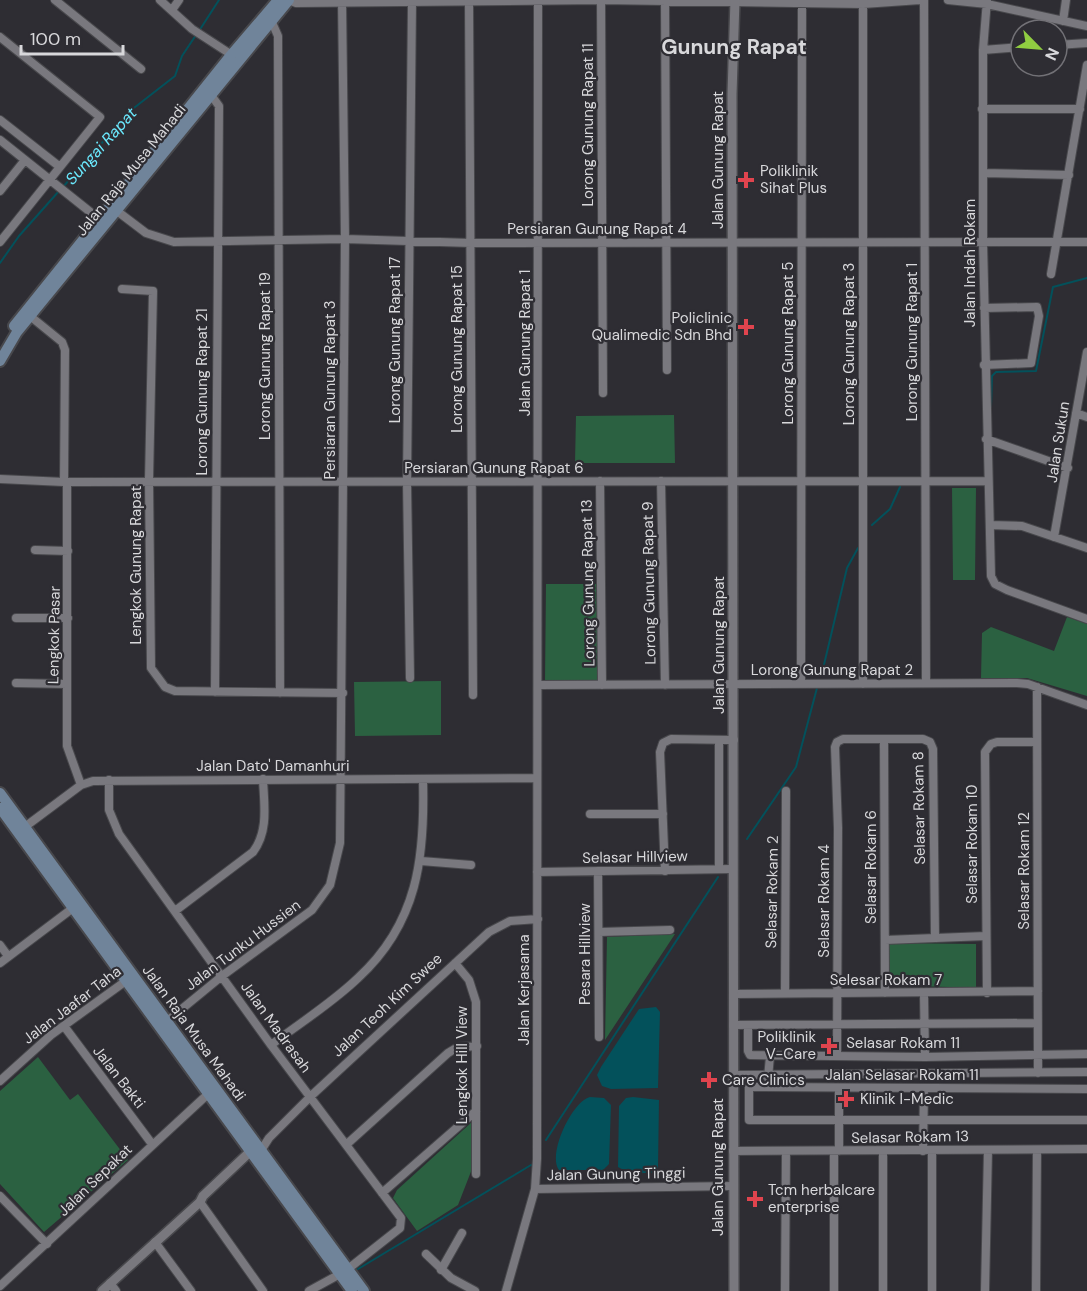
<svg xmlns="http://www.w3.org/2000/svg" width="1087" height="1291" font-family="'DM Sans',sans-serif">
<rect width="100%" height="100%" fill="#2e2d33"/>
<path fill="#2b6141" d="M 674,415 L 675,463 L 575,463 L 576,416 Z
M 952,488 L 976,488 L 975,580 L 953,580 Z
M 546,584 L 598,584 L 598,681 L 545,681 Z
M 1067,617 L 1087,624 L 1087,696 L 1027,678 L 981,678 L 982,633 L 991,627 L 1054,651 Z
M 441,681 L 441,735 L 355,736 L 354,682 Z
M 675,934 L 605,1040 L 607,937 Z
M 889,943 L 976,944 L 976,988 L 889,985 Z
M 38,1057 L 70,1100 L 78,1094 L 128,1160 L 44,1232 L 0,1184 L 0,1091 Z
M 473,1121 L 472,1169 L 458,1205 L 417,1231 L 393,1198 L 397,1190 Z"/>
<path fill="#03515b" d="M 656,1007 L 660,1012 L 658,1088 L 611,1089 L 602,1086 L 597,1075 L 601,1067 L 639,1009 Z
M 590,1097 L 604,1098 L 611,1105 L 609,1164 L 603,1170 L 559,1170 C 547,1155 572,1101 590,1097 Z
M 633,1097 L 659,1100 L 658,1168 L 654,1173 L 629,1173 L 618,1167 L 619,1106 L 626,1098 Z"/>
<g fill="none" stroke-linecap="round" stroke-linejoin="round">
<path stroke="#03515b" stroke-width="2" d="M 199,31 L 219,0
M 63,187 L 130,111 L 175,76 L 182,56 L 196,35
M 0,263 L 19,236 L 59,191
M 991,407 L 992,376 L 996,372 L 1036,371 L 1053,287 L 1087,278
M 872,525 L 890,509 L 900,487
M 822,673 L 847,568 L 858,548
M 747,839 L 796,767 L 817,688
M 546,1140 L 718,877
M 358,1269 L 531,1165"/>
<defs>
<path id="minor" d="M 55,0 L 141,69
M 160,0 L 192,29 L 235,57
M 289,0 L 296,3 L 601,0 L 863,4 L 920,0
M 601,0 L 603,393
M 665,0 L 667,370
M 924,0 L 926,683
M 948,0 L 987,4 L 1087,26
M 987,0 L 983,50 L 983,242 L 991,576 L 995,584 L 1007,590 L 1087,619
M 469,2 L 473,695
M 863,4 L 863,684
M 172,10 L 179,0
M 271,20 L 278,36 L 280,693
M 1063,21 L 1066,0
M 0,37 L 100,117 L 0,242
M 1057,45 L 1087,43
M 983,50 L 1021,47
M 211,95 L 219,106 L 215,692
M 982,109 L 1080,109
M 0,120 L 60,167
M 0,140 L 99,219
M 983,173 L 1069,175
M 0,191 L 25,160
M 117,211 L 146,233 L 174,242 L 345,239 L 471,243 L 1087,242
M 1051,274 L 1087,65
M 122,289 L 153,291 L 149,480 L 151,668 L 165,687 L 175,691 L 343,693
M 984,308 L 1037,307 L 1039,316 L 1031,363 L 984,365
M 30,316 L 62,342 L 65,350 L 64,482
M 1076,413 L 1087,417
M 986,439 L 1068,468
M 0,479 L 64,482 L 988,481
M 600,481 L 602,685
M 661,481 L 665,685
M 67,482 L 67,746 L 81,785
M 990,525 L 1022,526 L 1087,548
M 1054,537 L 1087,352
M 35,550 L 68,551
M 16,618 L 68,618
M 410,678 L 407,482 L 412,2
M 16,683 L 67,684
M 801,684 L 802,3
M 538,685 L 1017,683 L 1028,684 L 1087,705
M 1037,687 L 1038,1073
M 884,740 L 885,993
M 109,780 L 109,810 L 119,834 L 271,1045 L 401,1218 L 400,1228 L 348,1269
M 590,814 L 663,814
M 22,829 L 81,785 L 93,781 L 536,778
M 421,861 L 471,865
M 719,869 L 719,740
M 598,871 L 599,1037
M 665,871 L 660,752 L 663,743 L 671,739 L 734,740
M 537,872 L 733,869
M 175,911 L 253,852 C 269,831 264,804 263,779
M 599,932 L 670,930
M 885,940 L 986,936
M 0,945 L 8,956
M 0,963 L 77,905
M 455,963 L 469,980 L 476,1002 L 476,1174
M 785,993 L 786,791
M 987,993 L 985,752 L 991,744 L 997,742 L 1037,742
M 733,994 L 1038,991
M 924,994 L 925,1057
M 167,1021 L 222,976 L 312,910 L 330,885 L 340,843 L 345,239 L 342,1
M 733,1025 L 1037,1023
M 748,1025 L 748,1051 L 750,1055 L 925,1057 L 1087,1054
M 64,1026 L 152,1144
M 271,1045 C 300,1023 332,1003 358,978 C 418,923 425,857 423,781
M 837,1056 L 838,828 L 835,747 L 837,742 L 843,739 L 923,739 L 930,742 L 933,749 L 935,938
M 734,1075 L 1087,1072
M 768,1078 L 770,1056
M 0,1081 L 51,1035 L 130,978
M 1087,1089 L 749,1087 L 749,1120 L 1087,1120
M 347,1144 L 448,1053 L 458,1047 L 477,1046
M 733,1151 L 1087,1149
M 834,1151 L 834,1291
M 839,1151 L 839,1088
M 923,1151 L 924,1089
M 932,1151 L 932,1291
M 260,1152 L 269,1138 L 311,1096 L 489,932 L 510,921 L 538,919
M 883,1152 L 883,1291
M 535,1189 L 734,1186
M 382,1193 L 476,1111
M 0,1196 L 47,1244
M 200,1202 L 263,1291
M 155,1242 L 191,1291
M 426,1254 L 451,1278 L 475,1291
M 441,1270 L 462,1233
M 110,1283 L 116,1291
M 0,1286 L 208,1094
M 309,1291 L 340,1274
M 506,1291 L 535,1189 L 537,1159 L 538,0
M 785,1291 L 786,1151
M 985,1291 L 988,1150
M 1036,1291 L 1037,1150"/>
<path id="tertiary" d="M 102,1291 L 200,1202 L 203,1196 L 255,1147
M 734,1291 L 732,94 L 735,0"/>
<path id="secondary" d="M 14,326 L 231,55 L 278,0
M 0,361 L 17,332 L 289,0
M 0,793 L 364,1291
M 0,808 L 352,1291"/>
</defs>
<use href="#minor" stroke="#48484c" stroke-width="10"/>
<use href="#tertiary" stroke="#48484c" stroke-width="12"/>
<use href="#secondary" stroke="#48484c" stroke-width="14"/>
<use href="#minor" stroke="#79787e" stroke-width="8"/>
<use href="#tertiary" stroke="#79787e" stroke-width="9"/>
<use href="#secondary" stroke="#70849a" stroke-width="10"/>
</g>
<g fill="#e0444e" stroke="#2e2d33" stroke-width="2">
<path d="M743 171h6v6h6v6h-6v6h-6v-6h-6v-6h6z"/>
<path d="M743 318h6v6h6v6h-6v6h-6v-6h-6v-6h6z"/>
<path d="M826 1037h6v6h6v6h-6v6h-6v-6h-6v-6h6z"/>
<path d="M706 1071h6v6h6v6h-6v6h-6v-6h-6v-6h6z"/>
<path d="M843 1090h6v6h6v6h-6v6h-6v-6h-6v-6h6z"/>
<path d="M752 1190h6v6h6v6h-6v6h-6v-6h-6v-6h6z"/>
</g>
<g text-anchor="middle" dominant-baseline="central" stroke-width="4.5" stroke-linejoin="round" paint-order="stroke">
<g font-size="15" fill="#d8d8db" stroke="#2e2d33">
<text transform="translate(588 125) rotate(-90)">Lorong Gunung Rapat 11</text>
<text transform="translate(718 160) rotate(-90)">Jalan Gunung Rapat</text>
<text transform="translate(131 170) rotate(-51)">Jalan Raja Musa Mahadi</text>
<text x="597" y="229">Persiaran Gunung Rapat 4</text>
<text transform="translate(970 263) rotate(-90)">Jalan Indah Rokam</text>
<text transform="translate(395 340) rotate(-90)">Lorong Gunung Rapat 17</text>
<text transform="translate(912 342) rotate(-90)">Lorong Gunung Rapat 1</text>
<text transform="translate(525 343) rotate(-90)">Jalan Gunung Rapat 1</text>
<text transform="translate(788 343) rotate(-90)">Lorong Gunung Rapat 5</text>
<text transform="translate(849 344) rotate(-90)">Lorong Gunung Rapat 3</text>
<text transform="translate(457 349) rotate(-90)">Lorong Gunung Rapat 15</text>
<text transform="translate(265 356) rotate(-90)">Lorong Gunung Rapat 19</text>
<text transform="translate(330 390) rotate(-90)">Persiaran Gunung Rapat 3</text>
<text transform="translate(202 392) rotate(-90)">Lorong Gunung Rapat 21</text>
<text transform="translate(1058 442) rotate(-81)">Jalan Sukun</text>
<text x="494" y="468">Persiaran Gunung Rapat 6</text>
<text transform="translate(136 565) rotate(-90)">Lengkok Gunung Rapat</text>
<text transform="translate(588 583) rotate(-91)">Lorong Gunung Rapat 13</text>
<text transform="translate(649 583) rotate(-91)">Lorong Gunung Rapat 9</text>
<text transform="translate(54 635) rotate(-89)">Lengkok Pasar</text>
<text transform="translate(719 645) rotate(-90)">Jalan Gunung Rapat</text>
<text x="832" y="670">Lorong Gunung Rapat 2</text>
<text x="273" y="766">Jalan Dato' Damanhuri</text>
<text transform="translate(919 808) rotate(-91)">Selasar Rokam 8</text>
<text transform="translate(972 844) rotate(-90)">Selasar Rokam 10</text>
<text transform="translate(635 857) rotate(-1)">Selasar Hillview</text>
<text transform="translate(871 867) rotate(-90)">Selasar Rokam 6</text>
<text transform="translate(1024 871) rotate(-90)">Selasar Rokam 12</text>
<text transform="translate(772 892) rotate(-89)">Selasar Rokam 2</text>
<text transform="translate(824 901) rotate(-90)">Selasar Rokam 4</text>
<text transform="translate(243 945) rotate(-37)">Jalan Tunku Hussien</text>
<text transform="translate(585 954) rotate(-90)">Pesara Hillview</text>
<text x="886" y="980">Selesar Rokam 7</text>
<text transform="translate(524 990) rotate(-90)">Jalan Kerjasama</text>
<text transform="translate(72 1005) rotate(-37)">Jalan Jaafar Taha</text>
<text transform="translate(387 1005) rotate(-43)">Jalan Teoh Kim Swee</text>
<text transform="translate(276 1027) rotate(54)">Jalan Madrasah</text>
<text transform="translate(194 1033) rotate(54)">Jalan Raja Musa Mahadi</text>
<text x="903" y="1043">Selasar Rokam 11</text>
<text transform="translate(462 1065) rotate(-90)">Lengkok Hill View</text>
<text x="902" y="1075">Jalan Selasar Rokam 11</text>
<text transform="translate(119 1077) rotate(52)">Jalan Bakti</text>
<text transform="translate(910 1137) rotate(-1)">Selasar Rokam 13</text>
<text transform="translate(718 1167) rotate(-90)">Jalan Gunung Rapat</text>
<text transform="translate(616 1174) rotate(-1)">Jalan Gunung Tinggi</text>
<text transform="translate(95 1180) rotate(-44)">Jalan Sepakat</text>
</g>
<g font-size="15" fill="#d8d8db" stroke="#2e2d33" text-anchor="start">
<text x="760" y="171">Poliklinik<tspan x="760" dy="17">Sihat Plus</tspan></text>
<text x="732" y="318" text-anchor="end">Policlinic<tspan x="732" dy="17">Qualimedic Sdn Bhd</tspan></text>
<text x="816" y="1037" text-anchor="end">Poliklinik<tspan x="816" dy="17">V-Care</tspan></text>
<text x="722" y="1080">Care Clinics</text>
<text x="860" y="1099">Klinik I-Medic</text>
<text x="768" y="1190">Tcm herbalcare<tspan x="768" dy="17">enterprise</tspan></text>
</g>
<g font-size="16" font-style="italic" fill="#6be9fe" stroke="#2e2d33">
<text transform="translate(101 146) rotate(-48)">Sungai Rapat</text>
</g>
<g font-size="21" font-weight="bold" fill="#d8d8db" stroke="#2e2d33">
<text x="734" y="47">Gunung Rapat</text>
</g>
</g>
<g transform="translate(1039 48) rotate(115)"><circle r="28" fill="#2e2d33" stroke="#727176" stroke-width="1.5"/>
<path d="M0-4.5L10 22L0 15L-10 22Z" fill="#90cd41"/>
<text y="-9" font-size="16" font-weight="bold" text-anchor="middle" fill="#d8d8db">N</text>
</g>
<path d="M21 45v9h102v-9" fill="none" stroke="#d8d8db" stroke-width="3"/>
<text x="30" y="45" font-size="18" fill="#d8d8db" stroke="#2e2d33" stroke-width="4.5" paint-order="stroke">100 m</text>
</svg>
